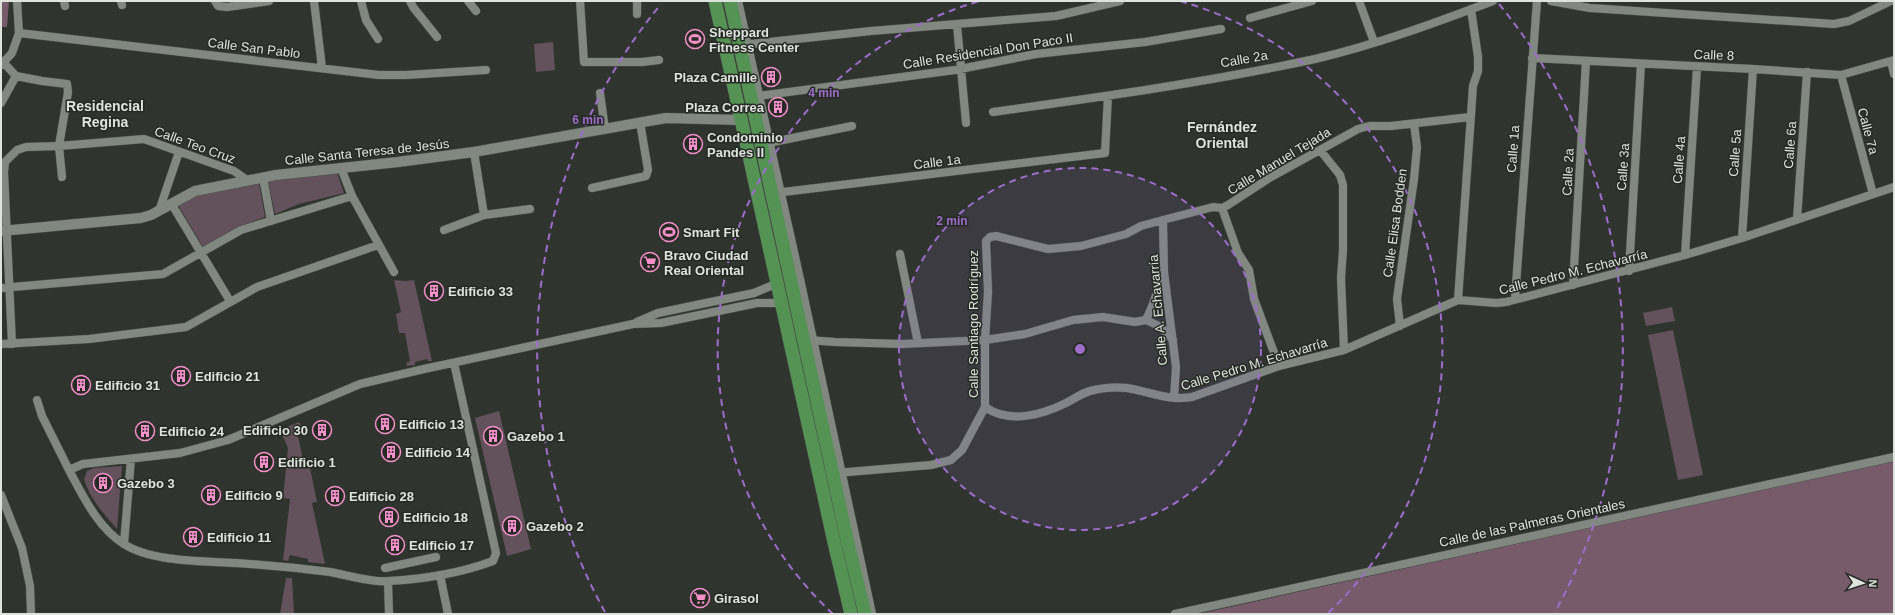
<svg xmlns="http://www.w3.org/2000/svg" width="1895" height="615" font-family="Helvetica,sans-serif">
<rect width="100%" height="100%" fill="#2f352e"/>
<path fill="#63515b" d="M 553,42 L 555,70 L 536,72 L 534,44 Z
M 337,173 L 344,193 L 299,204 L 275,214 L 268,181 Z
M 259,183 L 265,217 L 238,227 L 203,247 L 178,205 L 198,195 Z
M 394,280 L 405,281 L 414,280 L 432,361 L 428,361 L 427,359 L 415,362 L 415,365 L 407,366 L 406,363 L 410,361 L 405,333 L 399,333 L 396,314 L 401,312 Z
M 1672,307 L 1675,321 L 1646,326 L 1643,313 Z
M 1673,330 L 1703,475 L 1678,480 L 1648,335 Z
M 499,411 L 531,549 L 507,556 L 475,418 Z
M 299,422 L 301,426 L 296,427 L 305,469 L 310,468 L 317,502 L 312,503 L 325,564 L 308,562 L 308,559 L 290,555 L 288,561 L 283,560 L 290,499 L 283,498 L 288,448 L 280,430 Z
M 122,466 L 117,529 C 104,514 90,499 84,479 L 87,471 L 94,468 Z
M 286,578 L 292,578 L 294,614 L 280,614 Z"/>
<path fill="#775b6a" d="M 1,1 L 9,1 L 7,27 L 1,27 Z
M 1894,460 L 1894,614 L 1198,614 Z"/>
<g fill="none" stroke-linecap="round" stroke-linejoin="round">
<defs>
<path id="minor" d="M 64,1 L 65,6
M 121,1 L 122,5
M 215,1 L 218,6 L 227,7 L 269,1
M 314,1 L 322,68
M 361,1 L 366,20 L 378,39
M 410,1 L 413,7 L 437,37
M 468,1 L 476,11
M 580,1 L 584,62 L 642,62 L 659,60
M 637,1 L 637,14
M 1359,1 L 1374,42
M 1551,1 L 1590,8 L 1834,24 L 1849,21 L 1891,1
M 1250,18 L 1312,1
M 957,25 L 966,123
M 19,33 L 379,75 L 406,75 L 486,70
M 742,45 L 871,31 L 1056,16 L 1120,1
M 1532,58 L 1753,69 L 1841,75 L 1894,60
M 1891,61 L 1894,74
M 4,63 L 16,76 L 42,81 L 67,84 L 68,92 L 59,146 L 62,177
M 1,65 L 12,53 L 19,33 L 17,1
M 1841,75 L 1873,194
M 600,93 L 605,129
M 758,96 L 955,70 L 1036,54 L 1145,42 L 1221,29
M 1,103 L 16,76
M 993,112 C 1101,97 1209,82 1315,59 C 1375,45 1435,23 1493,1
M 768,143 L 852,126
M 1320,150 L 1340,175 L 1343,185 L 1343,250 L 1341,278 L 1344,350
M 474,152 L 484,215
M 341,168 L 352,196 L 394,272
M 263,177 L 271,221
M 592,188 L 646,176 L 648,170 L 640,122
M 775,193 L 1105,153 L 1108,96
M 171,203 L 230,301
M 1222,208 L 1238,253 L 1249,270 L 1254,299 L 1279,366
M 159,211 L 179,152
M 1797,219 L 1807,72
M 1163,220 L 1164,272 L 1176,367 L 1174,398
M 444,230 L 484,215 L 530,209
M 1742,238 L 1753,69
M 900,254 L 918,343
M 1685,255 L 1697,67
M 1629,271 L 1641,64
M 1573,285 L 1586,61
M 1,288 L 163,274 L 241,230 L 352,196
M 1515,298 L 1537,1
M 1458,300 L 1473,86 L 1478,71 L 1478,57 L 1471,9
M 1146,320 L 1153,304 L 1163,275
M 637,322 L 658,313 L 754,293 L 778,283
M 1400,326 L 1397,299 L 1414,179 L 1417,147 L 1414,124
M 807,340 L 835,342 L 902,344 L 985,340 L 1025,334 L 1073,320 L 1103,317 L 1135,322 L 1146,320 L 1161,327 L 1173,340
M 1,344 L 89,339 L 186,327 L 257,287 L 378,245
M 12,344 L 4,172 L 5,162 L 17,150 L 26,147 L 59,146 L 144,139 L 234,171 L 247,180
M 454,363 L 496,553 L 493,561 C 461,573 424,579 389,581 C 373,583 347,575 330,572 C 299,568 267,565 236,563 C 205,561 151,562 124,544 C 98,528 83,496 69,470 L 83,464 L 180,453 L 228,440 L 360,384 L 424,369 L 633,324 L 661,323 L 757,303 L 782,303
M 37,400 L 42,416 L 69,470
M 985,407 C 1009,424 1042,415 1066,403 C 1074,399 1082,393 1090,391 C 1101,388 1116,387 1127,388 C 1151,392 1167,401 1192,397 L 1279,366 L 1344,350 L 1458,300 L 1496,303 L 1506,302 L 1685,255 L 1742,238 L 1894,187
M 985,407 L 985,340 L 988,292 L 986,241 L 990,237 L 996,236 L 1048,249 L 1081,246 L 1126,234 L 1141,226 L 1163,220 L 1213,207 L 1222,208 L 1228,205 L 1271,177 L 1358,129 L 1369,126 L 1391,126 L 1470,117
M 836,473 L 931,465 L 951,460 L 962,450 L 985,407
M 1,495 L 22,548 L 30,586 L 31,614
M 124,544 L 131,459
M 385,568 L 436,557
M 440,575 L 448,614
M 388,582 L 389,614
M 1175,614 L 1894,457"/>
<path id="tertiary" d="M 737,1 L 799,279 L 871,614
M 1,231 L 141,218 L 151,215 L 195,191 L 276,175 L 398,162 L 474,152 L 666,118 L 741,120"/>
<path id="primary" d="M 715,1 L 834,542 L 851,614
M 730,1 L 847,539 L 865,614"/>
</defs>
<use href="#minor" stroke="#4b504a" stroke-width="9"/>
<use href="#tertiary" stroke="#4b504a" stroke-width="11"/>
<use href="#primary" stroke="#4b504a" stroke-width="14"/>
<use href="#minor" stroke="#808880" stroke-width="8"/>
<use href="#tertiary" stroke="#808880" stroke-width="10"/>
<use href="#primary" stroke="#549354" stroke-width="13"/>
</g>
<circle cx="1080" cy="349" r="181" fill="#9e6cca" fill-opacity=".12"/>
<g fill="none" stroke="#9e6cca" stroke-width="2" stroke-dasharray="7 5">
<circle cx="1080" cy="349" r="181"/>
<path d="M833 614A362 362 0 0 1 980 1M1180 1A362 362 0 0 1 1327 614"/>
<path d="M605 612A543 543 0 0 1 661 4M1499 4A543 543 0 0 1 1555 612"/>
</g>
<defs>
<symbol id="stadium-ring" viewBox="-11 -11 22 22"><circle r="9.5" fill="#252b24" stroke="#f890cb" stroke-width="1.5"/><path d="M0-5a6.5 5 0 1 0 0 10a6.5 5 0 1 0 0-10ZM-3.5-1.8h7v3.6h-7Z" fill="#f890cb"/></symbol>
<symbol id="building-ring" viewBox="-11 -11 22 22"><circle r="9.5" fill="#252b24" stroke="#f890cb" stroke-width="1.5"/><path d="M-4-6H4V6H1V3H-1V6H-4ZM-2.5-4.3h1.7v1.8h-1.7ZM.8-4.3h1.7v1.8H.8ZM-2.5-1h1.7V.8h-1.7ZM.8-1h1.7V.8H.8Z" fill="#f890cb"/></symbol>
<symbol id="supermarket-ring" viewBox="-11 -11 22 22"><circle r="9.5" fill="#252b24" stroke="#f890cb" stroke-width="1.5"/><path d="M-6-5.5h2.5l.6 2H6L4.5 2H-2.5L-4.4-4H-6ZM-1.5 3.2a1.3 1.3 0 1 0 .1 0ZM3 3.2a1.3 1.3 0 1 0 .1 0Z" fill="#f890cb"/></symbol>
</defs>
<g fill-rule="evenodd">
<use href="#stadium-ring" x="684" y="28" width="22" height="22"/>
<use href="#building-ring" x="760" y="66" width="22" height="22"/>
<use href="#building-ring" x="767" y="96" width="22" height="22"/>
<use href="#building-ring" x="682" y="133" width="22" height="22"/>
<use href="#stadium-ring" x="658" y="221" width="22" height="22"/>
<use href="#supermarket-ring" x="639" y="251" width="22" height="22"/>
<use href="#building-ring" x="423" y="280" width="22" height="22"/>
<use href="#building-ring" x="170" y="365" width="22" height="22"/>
<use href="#building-ring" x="70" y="374" width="22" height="22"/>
<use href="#building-ring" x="374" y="413" width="22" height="22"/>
<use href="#building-ring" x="311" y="419" width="22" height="22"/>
<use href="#building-ring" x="134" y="420" width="22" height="22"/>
<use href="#building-ring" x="482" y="425" width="22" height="22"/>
<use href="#building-ring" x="380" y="441" width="22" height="22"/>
<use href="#building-ring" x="253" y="451" width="22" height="22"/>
<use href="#building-ring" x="92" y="472" width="22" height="22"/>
<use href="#building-ring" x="200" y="484" width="22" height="22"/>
<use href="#building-ring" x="324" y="485" width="22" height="22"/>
<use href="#building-ring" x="378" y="506" width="22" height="22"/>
<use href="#building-ring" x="501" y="515" width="22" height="22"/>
<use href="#building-ring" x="182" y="526" width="22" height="22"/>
<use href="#building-ring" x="384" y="534" width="22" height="22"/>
<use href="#supermarket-ring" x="689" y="587" width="22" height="22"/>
</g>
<g text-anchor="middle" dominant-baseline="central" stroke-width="3" stroke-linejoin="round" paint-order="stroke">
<g font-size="13" font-weight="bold" fill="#dfe3de" stroke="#252b24" text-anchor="start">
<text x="709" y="32">Sheppard<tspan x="709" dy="15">Fitness Center</tspan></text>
<text x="757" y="77" text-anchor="end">Plaza Camille</text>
<text x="764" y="107" text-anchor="end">Plaza Correa</text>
<text x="707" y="137">Condominio<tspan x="707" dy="15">Pandes II</tspan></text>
<text x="683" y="232">Smart Fit</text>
<text x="664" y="255">Bravo Ciudad<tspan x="664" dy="15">Real Oriental</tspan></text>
<text x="448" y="291">Edificio 33</text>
<text x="195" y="376">Edificio 21</text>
<text x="95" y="385">Edificio 31</text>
<text x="399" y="424">Edificio 13</text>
<text x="308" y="430" text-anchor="end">Edificio 30</text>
<text x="159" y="431">Edificio 24</text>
<text x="507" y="436">Gazebo 1</text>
<text x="405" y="452">Edificio 14</text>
<text x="278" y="462">Edificio 1</text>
<text x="117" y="483">Gazebo 3</text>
<text x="225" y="495">Edificio 9</text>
<text x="349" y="496">Edificio 28</text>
<text x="403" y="517">Edificio 18</text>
<text x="526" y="526">Gazebo 2</text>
<text x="207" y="537">Edificio 11</text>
<text x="409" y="545">Edificio 17</text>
<text x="714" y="598">Girasol</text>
</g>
<g font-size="13" fill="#dfe3de" stroke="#252b24">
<text transform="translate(254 48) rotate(7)">Calle San Pablo</text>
<text transform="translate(988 51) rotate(-9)">Calle Residencial Don Paco II</text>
<text transform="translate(1714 55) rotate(2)">Calle 8</text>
<text transform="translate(1244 59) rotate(-10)">Calle 2a</text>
<text transform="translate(1868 131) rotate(75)">Calle 7a</text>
<text transform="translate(195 145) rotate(20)">Calle Teo Cruz</text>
<text transform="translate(1790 145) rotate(-86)">Calle 6a</text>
<text transform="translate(1513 149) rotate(-86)">Calle 1a</text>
<text transform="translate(367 152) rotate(-6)">Calle Santa Teresa de Jesús</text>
<text transform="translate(1735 153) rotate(-86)">Calle 5a</text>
<text transform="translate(1679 160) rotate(-86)">Calle 4a</text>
<text transform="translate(1279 161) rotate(-31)">Calle Manuel Tejada</text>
<text transform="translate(937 162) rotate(-7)">Calle 1a</text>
<text transform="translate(1623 167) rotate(-86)">Calle 3a</text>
<text transform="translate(1568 172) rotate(-87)">Calle 2a</text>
<text transform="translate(1395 223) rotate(-82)">Calle Elisa Bodden</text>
<text transform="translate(1573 272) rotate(-14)">Calle Pedro M. Echavarría</text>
<text transform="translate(1158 310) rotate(-95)">Calle A. Echavarría</text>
<text transform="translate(973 324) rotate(-90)">Calle Santiago Rodríguez</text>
<text transform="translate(1254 364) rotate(-17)">Calle Pedro M. Echavarría</text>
<text transform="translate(1532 523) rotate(-12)">Calle de las Palmeras Orientales</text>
</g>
<g font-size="14" font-weight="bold" fill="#dfe3de" stroke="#252b24">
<text x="105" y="106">Residencial<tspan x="105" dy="16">Regina</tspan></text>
<text x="1222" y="127">Fernández<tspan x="1222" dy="16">Oriental</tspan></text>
</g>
</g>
<circle cx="1080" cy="349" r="6" fill="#9e6cca" stroke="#252b24" stroke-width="2"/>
<g font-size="12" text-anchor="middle" font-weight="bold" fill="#9e6cca" stroke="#252b24" stroke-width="3" stroke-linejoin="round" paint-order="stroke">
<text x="824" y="97">4 min</text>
<text x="588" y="124">6 min</text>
<text x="952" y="225">2 min</text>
</g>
<rect width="1895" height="615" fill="none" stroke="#dfe3de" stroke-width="4"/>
<g transform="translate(1863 583) rotate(93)" stroke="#252b24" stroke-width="3" paint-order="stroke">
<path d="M0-3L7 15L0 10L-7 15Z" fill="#dfe3de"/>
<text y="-6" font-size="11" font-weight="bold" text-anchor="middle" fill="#dfe3de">N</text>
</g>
</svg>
